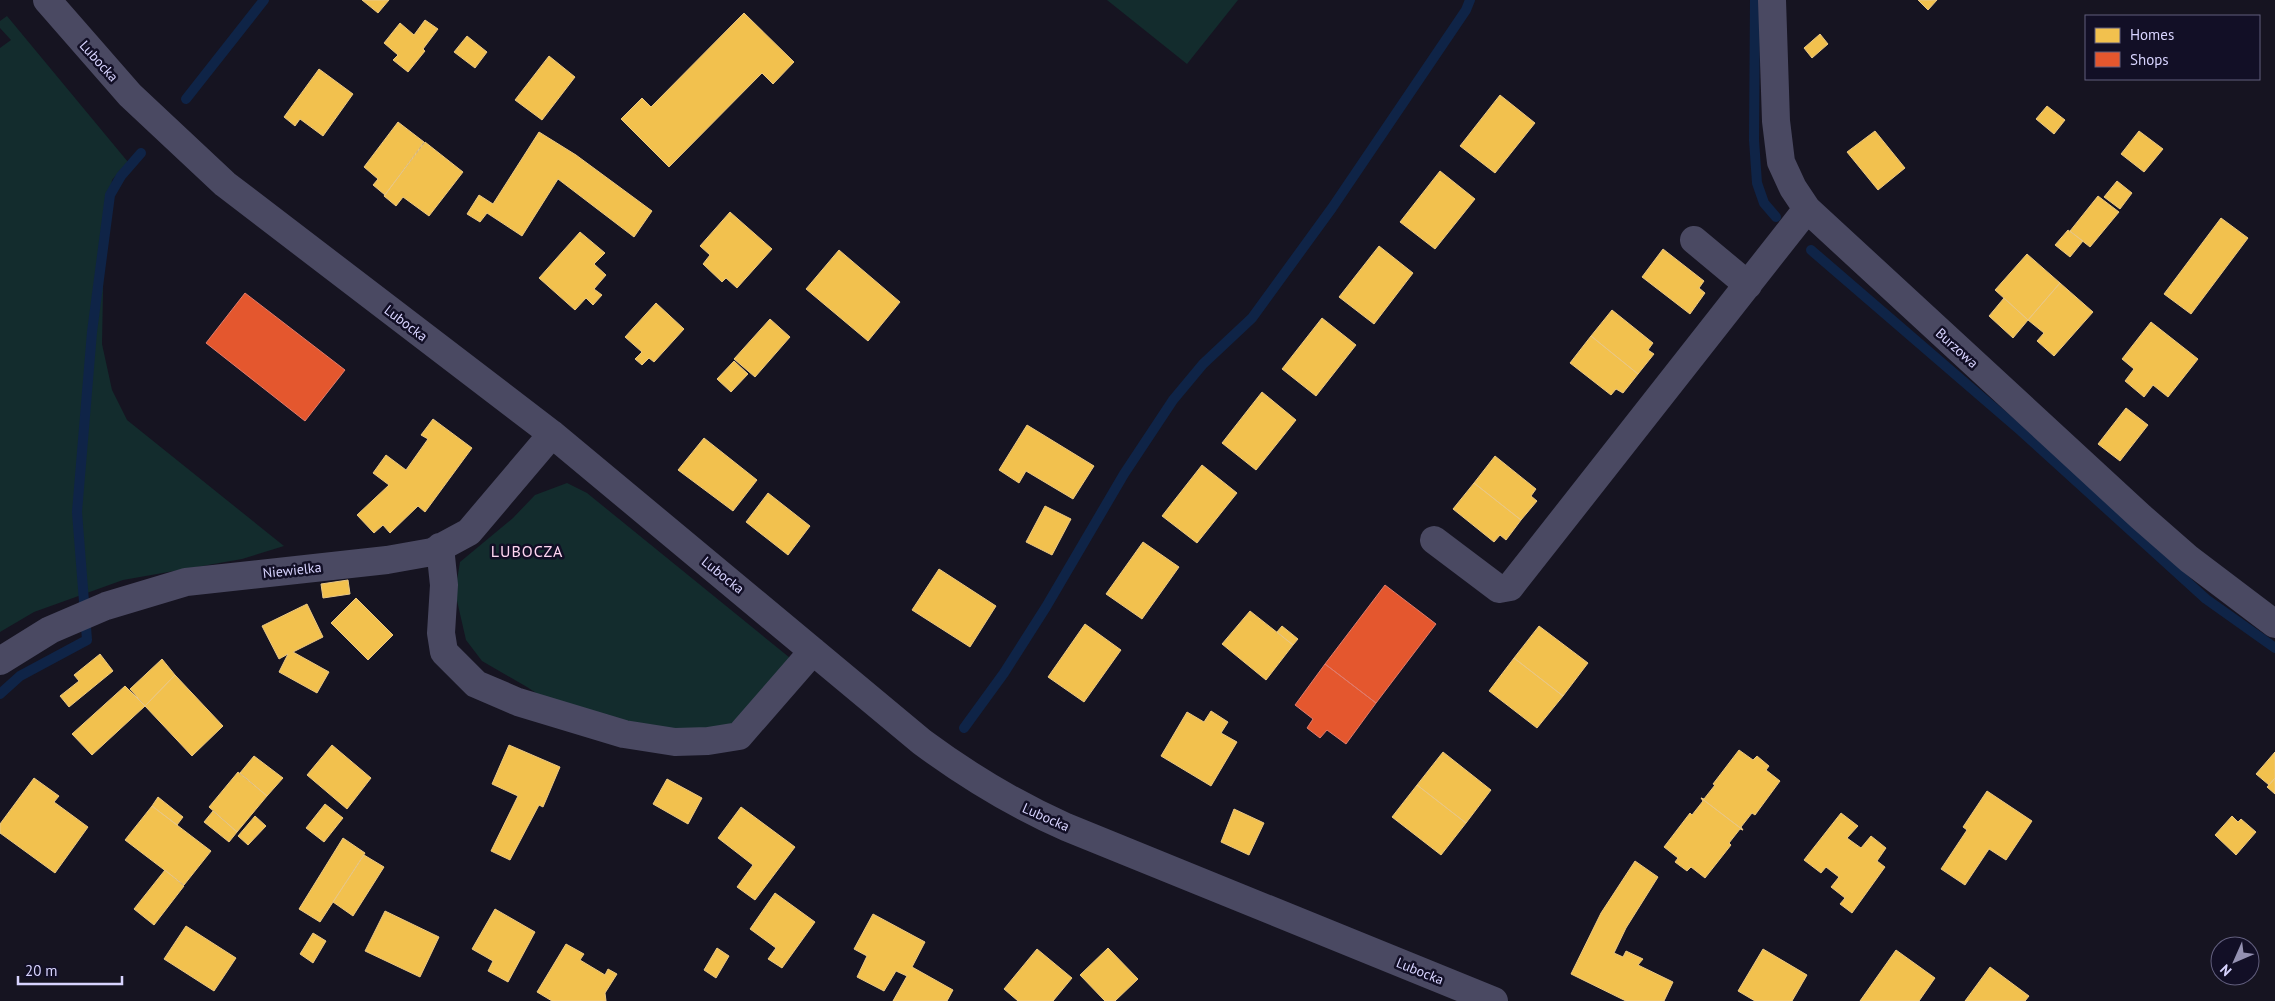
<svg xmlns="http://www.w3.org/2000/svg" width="2275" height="1001" font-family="'PT Sans',sans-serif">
<rect width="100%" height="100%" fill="#161421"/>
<path fill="#132c2d" d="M 1107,0 L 1238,0 L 1187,64 Z
M 7,16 L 128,162 L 112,180 L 104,240 L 102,344 L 112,390 L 127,420 L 284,546 L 242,559 L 123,580 L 34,612 L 0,632 L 0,48 L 11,40 L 0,28 L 0,21 Z
M 567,483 L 587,493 L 800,666 L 739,736 L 579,721 L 527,687 L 482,661 L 466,640 L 455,592 L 460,562 L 513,518 L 535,495 Z"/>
<path fill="#f2c14e" stroke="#eac783" d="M 362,0 L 389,0 L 378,13 Z
M 1918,0 L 1937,0 L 1928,10 Z
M 744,13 L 794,62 L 773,84 L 762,73 L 669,167 L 621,119 L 642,98 L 651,107 Z
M 425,20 L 438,29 L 423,49 L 425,51 L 408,72 L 393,60 L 398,55 L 384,43 L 400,23 L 414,35 Z
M 1820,34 L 1828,44 L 1812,58 L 1804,48 Z
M 467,36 L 487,52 L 475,68 L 454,52 Z
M 549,56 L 575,77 L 542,120 L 515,100 Z
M 319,69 L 353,94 L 323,136 L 300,119 L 295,126 L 284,117 Z
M 1500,95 L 1535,123 L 1495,173 L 1460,146 Z
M 2047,106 L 2065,120 L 2054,134 L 2036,119 Z
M 398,122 L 424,142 L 385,195 L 373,185 L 378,179 L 364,167 Z
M 1875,131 L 1905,168 L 1878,190 L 1847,152 Z
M 2139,131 L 2163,149 L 2144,172 L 2121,154 Z
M 539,132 L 576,155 L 652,211 L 634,237 L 558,179 L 522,236 L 487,213 L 480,222 L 467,214 L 479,195 L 493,204 Z
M 425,142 L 463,172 L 429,216 L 403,197 L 396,206 L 384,196 Z
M 1440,171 L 1475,199 L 1435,249 L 1400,222 Z
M 2117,181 L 2132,193 L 2120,209 L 2104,197 Z
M 2098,196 L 2119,212 L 2090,247 L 2070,231 Z
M 730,212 L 772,249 L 737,288 L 726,278 L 722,282 L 703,264 L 710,255 L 700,246 Z
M 2221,218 L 2248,238 L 2191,314 L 2164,294 Z
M 2068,230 L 2083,241 L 2070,257 L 2055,245 Z
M 580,232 L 605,253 L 594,264 L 606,275 L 594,289 L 602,295 L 593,305 L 586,298 L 575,310 L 539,278 Z
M 1379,246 L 1413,273 L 1374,324 L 1339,297 Z
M 1663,249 L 1704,281 L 1699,288 L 1705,293 L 1690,314 L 1642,277 Z
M 839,250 L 900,302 L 868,341 L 806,289 Z
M 2027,254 L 2060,283 L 2028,320 L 1995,290 Z
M 2060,283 L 2093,312 L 2054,356 L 2037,341 L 2044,333 L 2028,320 Z
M 2004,298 L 2028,320 L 2013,338 L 1989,316 Z
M 656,303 L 684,329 L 654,362 L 649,358 L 642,365 L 635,359 L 642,352 L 625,337 Z
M 1612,310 L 1653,343 L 1648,350 L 1654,354 L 1638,374 L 1591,336 Z
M 1322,318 L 1356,345 L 1316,396 L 1282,369 Z
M 770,319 L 790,337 L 755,377 L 734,359 Z
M 2151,322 L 2198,359 L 2168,397 L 2153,385 L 2144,397 L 2125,381 L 2134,369 L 2122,359 Z
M 1591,336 L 1638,374 L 1623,393 L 1616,389 L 1611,395 L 1570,363 Z
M 734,361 L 748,374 L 731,392 L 717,379 Z
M 1262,392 L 1296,420 L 1256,470 L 1222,443 Z
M 2126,408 L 2148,425 L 2120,461 L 2098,444 Z
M 433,419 L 472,448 L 425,512 L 418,506 L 390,533 L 383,525 L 374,533 L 357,515 L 389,485 L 373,473 L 386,455 L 406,470 L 428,439 L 421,435 Z
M 1027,425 L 1094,466 L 1073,499 L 1026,471 L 1019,483 L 999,470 Z
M 704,438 L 757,480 L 733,511 L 678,470 Z
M 1495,456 L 1536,489 L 1531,496 L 1537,501 L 1521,520 L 1474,483 Z
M 1202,465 L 1237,493 L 1197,543 L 1162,516 Z
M 1474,483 L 1521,520 L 1506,540 L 1500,535 L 1494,542 L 1453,509 Z
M 768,493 L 810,526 L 788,555 L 746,522 Z
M 1045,506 L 1071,519 L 1052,555 L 1026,542 Z
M 1143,542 L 1179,567 L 1142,619 L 1106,594 Z
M 939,569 L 996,606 L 970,647 L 912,610 Z
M 348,580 L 350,594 L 323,598 L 321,584 Z
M 356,598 L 393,635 L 368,660 L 331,623 Z
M 307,604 L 323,637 L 293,652 L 329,672 L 317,693 L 279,672 L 288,654 L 279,659 L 262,626 Z
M 1250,611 L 1293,645 L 1266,680 L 1222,644 Z
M 1085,624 L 1121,650 L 1084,702 L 1048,677 Z
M 1282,626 L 1298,639 L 1293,645 L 1277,632 Z
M 1539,626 L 1588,663 L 1563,696 L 1514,658 Z
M 100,654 L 113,671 L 69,707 L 60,696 L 79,681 L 74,675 Z
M 1514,658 L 1563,696 L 1537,728 L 1489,691 Z
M 162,659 L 175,675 L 145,706 L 130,689 Z
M 175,675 L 223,726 L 192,756 L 145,706 Z
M 125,686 L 145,706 L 92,755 L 72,734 Z
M 1211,711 L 1228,722 L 1221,733 L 1237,742 L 1211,786 L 1161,756 L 1187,712 L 1204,722 Z
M 332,745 L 371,778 L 347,809 L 307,775 Z
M 509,745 L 560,767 L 543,807 L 539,805 L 510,860 L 491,851 L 518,796 L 492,784 Z
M 1739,750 L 1753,760 L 1757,756 L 1769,766 L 1766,770 L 1780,781 L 1755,815 L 1752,813 L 1741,827 L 1743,830 L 1701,798 L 1704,799 L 1715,785 L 1713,784 Z
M 1443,752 L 1491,790 L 1466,823 L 1417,785 Z
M 2275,752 L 2275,778 L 2269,785 L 2256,774 Z
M 254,756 L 283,778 L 267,796 L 240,773 Z
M 238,772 L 267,796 L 237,832 L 209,807 Z
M 34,778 L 59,796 L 54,802 L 88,827 L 55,873 L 0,833 L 0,824 Z
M 2275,778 L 2275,794 L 2267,787 Z
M 667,779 L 702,798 L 688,824 L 653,804 Z
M 1417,785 L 1466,823 L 1441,855 L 1392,817 Z
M 1987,791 L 2032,821 L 2006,860 L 1989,849 L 1965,885 L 1941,869 L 1967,830 L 1963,827 Z
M 158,797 L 183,817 L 177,825 L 152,806 Z
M 1701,798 L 1743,830 L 1740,829 L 1729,843 L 1731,845 L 1705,878 L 1691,867 L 1687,871 L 1675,862 L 1678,858 L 1664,847 L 1690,813 L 1692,815 L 1703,801 Z
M 325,804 L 343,818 L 324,842 L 306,828 Z
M 152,806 L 211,851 L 184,885 L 125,840 Z
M 741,807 L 795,847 L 755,900 L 737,887 L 753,865 L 718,838 Z
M 1234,809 L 1264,823 L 1249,855 L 1221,842 Z
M 213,811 L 237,832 L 229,842 L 204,822 Z
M 1841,813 L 1858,826 L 1847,838 L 1861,848 L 1871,836 L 1886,848 L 1877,861 L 1885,867 L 1852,913 L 1840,904 L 1845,898 L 1831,887 L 1839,877 L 1826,867 L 1821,873 L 1804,860 Z
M 255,816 L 266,826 L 248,845 L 238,836 Z
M 2232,816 L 2238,822 L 2241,819 L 2256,832 L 2236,855 L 2215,835 Z
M 343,838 L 365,853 L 320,922 L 299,909 Z
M 364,855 L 384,867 L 353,916 L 333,902 Z
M 1635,861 L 1658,877 L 1626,928 L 1614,953 L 1623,957 L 1626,951 L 1643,959 L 1638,965 L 1673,982 L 1664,1001 L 1626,1001 L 1571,974 L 1601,913 Z
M 165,870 L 184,886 L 154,925 L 134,909 Z
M 775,893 L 815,922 L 782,968 L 768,959 L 776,948 L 750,929 Z
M 495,909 L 535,932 L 508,982 L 488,971 L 493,961 L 472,949 Z
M 385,911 L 439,937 L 420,977 L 365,951 Z
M 873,914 L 925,942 L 912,967 L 953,990 L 947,1001 L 893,1001 L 907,976 L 896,971 L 884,991 L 857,977 L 867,956 L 854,949 Z
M 186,926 L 236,958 L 214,991 L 164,959 Z
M 313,933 L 326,941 L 313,963 L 300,954 Z
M 566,944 L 584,954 L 580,960 L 605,975 L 608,969 L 617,974 L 605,993 L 606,1001 L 552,1001 L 537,992 Z
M 717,948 L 729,956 L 716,978 L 704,970 Z
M 1108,948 L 1138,979 L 1115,1001 L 1105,1001 L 1080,975 Z
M 1037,949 L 1072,978 L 1053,1001 L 1018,1001 L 1004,989 Z
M 1763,949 L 1807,975 L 1792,1001 L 1755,1001 L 1738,991 Z
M 1896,950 L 1935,978 L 1919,1001 L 1860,1001 Z
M 1990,967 L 2029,996 L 2025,1001 L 1965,1001 Z"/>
<path fill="#e4572e" stroke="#e07c6d" d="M 245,293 L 345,370 L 305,421 L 206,343 Z
M 1385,585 L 1436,624 L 1376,703 L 1325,664 Z
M 1325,664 L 1376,703 L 1346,744 L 1327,730 L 1320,738 L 1307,728 L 1313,719 L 1295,705 Z"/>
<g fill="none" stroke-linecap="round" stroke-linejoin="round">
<path stroke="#0f2447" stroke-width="10" d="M 1755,0 L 1754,140 L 1757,183 L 1764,203 L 1776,217
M 186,99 L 264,0
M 1811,250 L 2021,431 L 2206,599 L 2275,648
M 0,694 L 20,676 L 87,640 L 77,512 L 92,332 L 110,195 L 121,176 L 141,153
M 964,728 L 1004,673 L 1046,607 L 1124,474 L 1173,400 L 1203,364 L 1252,318 L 1332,208 L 1466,10 L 1470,0"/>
<path stroke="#4a4962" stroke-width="28" d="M 47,0 L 130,95 L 225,184 L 552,434 L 922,742 C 968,776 1014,804 1066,827 L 1494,1001
M 1772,0 L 1776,121 L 1781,162 L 1793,188 L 1807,209 L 2141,517 L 2189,559 L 2275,624
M 1694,240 L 1748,285
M 1434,540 L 1499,589 L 1510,587 L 1807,209
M 440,547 L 444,585 L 441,633 L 444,652 L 476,684 L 518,702 L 624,734 L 675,742 L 708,741 L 739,736 L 813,651
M 0,661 L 50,630 L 106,606 L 186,582 L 387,560 L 432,552 L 469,532 L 552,434"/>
</g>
<g text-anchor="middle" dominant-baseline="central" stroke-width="5" stroke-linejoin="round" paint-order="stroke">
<g font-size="14" fill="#d8d4ff" stroke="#120f26">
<text transform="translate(99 61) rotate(48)">Lubocka</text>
<text transform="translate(406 323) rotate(37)">Lubocka</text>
<text transform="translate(1957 348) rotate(42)">Burzowa</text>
<text transform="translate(292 570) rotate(-6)">Niewielka</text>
<text transform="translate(723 575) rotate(39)">Lubocka</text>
<text transform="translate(1046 817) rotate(24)">Lubocka</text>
<text transform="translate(1420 971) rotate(22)">Lubocka</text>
</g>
<g font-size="16" letter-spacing="1" fill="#ffd6f1" stroke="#120f26">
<text x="527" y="551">LUBOCZA</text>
</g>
</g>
<rect x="2085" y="15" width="175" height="65" fill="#120f26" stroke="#615e7d"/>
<rect x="2095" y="28" width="25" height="15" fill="#f2c14e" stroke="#615e7d"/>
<text x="2130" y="40" font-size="15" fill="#d8d4ff">Homes</text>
<rect x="2095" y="52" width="25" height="15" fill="#e4572e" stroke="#615e7d"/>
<text x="2130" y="65" font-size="15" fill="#d8d4ff">Shops</text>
<g transform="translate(2235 961) rotate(225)"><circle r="24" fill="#120f26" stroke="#615e7d"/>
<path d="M0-4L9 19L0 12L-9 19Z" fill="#9491b1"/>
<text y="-8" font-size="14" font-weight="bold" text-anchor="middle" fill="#d8d4ff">N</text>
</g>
<path d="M18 976v8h104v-8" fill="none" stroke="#d8d4ff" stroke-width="2.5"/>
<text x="25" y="976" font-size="15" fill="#d8d4ff" stroke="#120f26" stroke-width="4" paint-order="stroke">20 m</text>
</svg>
